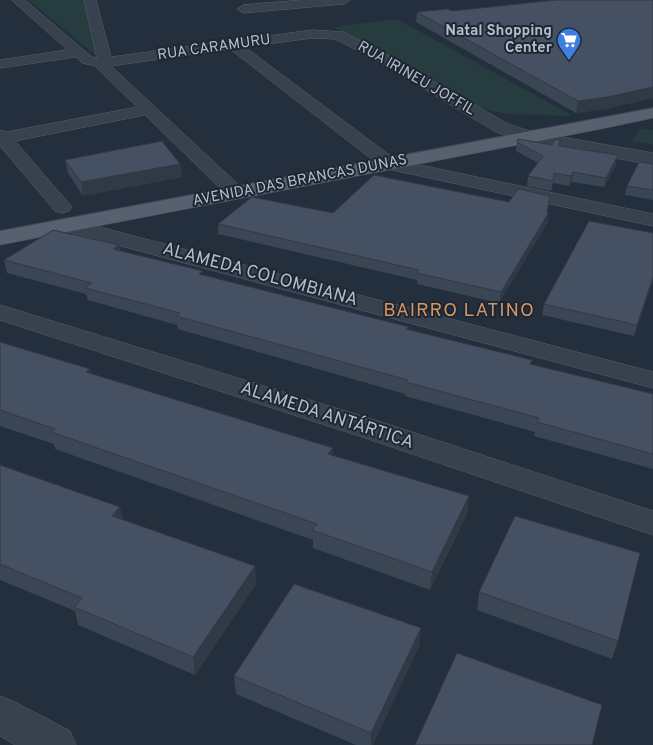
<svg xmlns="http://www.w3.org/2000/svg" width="653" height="745" font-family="Overpass,sans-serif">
<rect width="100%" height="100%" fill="#242f3e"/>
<path fill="#263c3f" d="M 28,0 L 85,0 L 99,58 Z
M 397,19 L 573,116 L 504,114 L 471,106 L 333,27 Z
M 642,128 L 653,130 L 653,145 L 631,141 Z"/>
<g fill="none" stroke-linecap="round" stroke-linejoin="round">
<defs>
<path id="minor" d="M 12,0 L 25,0 L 92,57 L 97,58 L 84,0 L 96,0 L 111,57 L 312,30 L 343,32 L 384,53 L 508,124 L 533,132 L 653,153 L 653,165 L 530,142 L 496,132 L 374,59 L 335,39 L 312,38 L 245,47 L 396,160 L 653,214 L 653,226 L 383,168 L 230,49 L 111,66 L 242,188 L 245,192 L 242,196 L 235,198 L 228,196 L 145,115 L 15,141 L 72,207 L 69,211 L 62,213 L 55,211 L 0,146 L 0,130 L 7,132 L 137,107 L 95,66 L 82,63 L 76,57 L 0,68 L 0,60 L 67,50 Z
M 303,0 L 350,0 L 344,4 L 243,13 L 237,9 L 243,5 Z
M 69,219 L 653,372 L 653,388 L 61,230 L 58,225 L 61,220 Z
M 0,305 L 381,422 L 653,511 L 653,535 L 359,436 L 0,320 Z
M 0,696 L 15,702 L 70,731 L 76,745 L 15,745 L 0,736 Z"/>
<path id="major" d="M 653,108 L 653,118 L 601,129 L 0,245 L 0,231 Z"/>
</defs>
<use href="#minor" stroke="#565f6c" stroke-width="1"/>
<use href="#major" stroke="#414a57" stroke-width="1"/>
<use href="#minor" fill="#38414e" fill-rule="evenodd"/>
<use href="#major" fill="#56606e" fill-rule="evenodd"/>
</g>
<path fill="#3b4654" d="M 653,0 L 653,98 L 605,109 L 576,113 L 416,22 L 417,12 Z
M 517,142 L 559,146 L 616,165 L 604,187 L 572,182 L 569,186 L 553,183 L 551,191 L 527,186 L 528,176 L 538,163 L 516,151 Z
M 65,160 L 180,164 L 182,177 L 83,196 L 68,173 Z
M 653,164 L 653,200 L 625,195 L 627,186 Z
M 509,202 L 547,212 L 548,222 L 499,303 L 417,284 L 417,280 L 218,234 L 218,224 L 333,213 Z
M 119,245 L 120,251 L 204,275 L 409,327 L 408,330 L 531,364 L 653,394 L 653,469 L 534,436 L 535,432 L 405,396 L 405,394 L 178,329 L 177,325 L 88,300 L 86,294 L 7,273 L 4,260 Z
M 653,280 L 634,336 L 542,315 L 544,304 Z
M 0,342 L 90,369 L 91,374 L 333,448 L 333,456 L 469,496 L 467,514 L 430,590 L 313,548 L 313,540 L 55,449 L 54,444 L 0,426 Z
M 0,461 L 1,466 L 120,507 L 123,519 L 256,584 L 195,675 L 78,625 L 75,611 L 0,580 Z
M 479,592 L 618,641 L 612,659 L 477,610 Z
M 421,628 L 419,646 L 373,745 L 356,745 L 236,694 L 234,676 Z"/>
<path fill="#303945" d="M 653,87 L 653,98 L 605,109 L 576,113 L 578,101 Z
M 618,155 L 616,165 L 604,187 L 606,178 Z
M 180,164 L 182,177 L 83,196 L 81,182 Z
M 573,172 L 572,182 L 569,186 L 571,176 Z
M 549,212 L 548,222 L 499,303 L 501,292 Z
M 119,245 L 121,257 L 113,249 Z
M 653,277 L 653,280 L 634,336 L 637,325 Z
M 90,369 L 93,385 L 86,372 Z
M 333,448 L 333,465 L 328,454 Z
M 469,496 L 467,514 L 430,590 L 432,572 Z
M 120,507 L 124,524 L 112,516 Z
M 255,566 L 256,584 L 195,675 L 193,657 Z
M 421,628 L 419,646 L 373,745 L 371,745 L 371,733 Z"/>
<path fill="#455162" stroke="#303945" d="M 556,0 L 653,0 L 653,87 L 607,97 L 578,101 L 417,12 L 448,9 L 452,11 Z
M 518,139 L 552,145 L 555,139 L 560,140 L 559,146 L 618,155 L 606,178 L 573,172 L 571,176 L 554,173 L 553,181 L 528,176 L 543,156 L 517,142 Z
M 162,141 L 180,164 L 81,182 L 65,160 Z
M 639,162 L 653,164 L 653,190 L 627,186 Z
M 374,175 L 509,202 L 518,189 L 550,196 L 547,212 L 549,212 L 501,292 L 417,273 L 419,270 L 218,224 L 252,197 L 333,213 Z
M 589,221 L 653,233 L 653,277 L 637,325 L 544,304 Z
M 53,230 L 119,245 L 113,249 L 203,271 L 199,274 L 409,327 L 406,329 L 532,360 L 530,364 L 653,394 L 653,454 L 537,422 L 539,418 L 406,382 L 408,380 L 176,316 L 180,313 L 85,288 L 92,283 L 4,260 Z
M 0,342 L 90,369 L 86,372 L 333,448 L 328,454 L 469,496 L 432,572 L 312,530 L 317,524 L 51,432 L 55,429 L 0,410 Z
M 0,465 L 120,507 L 112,516 L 255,566 L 193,657 L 74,607 L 82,598 L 0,564 Z
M 515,516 L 640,553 L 618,641 L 479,592 Z
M 294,584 L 421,628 L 371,733 L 234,676 Z
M 457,653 L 602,705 L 592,745 L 415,745 Z"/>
<defs>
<symbol id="supermarket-pin" viewBox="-11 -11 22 30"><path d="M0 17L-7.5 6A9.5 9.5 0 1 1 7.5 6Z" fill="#3f7fe0" stroke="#1d2633"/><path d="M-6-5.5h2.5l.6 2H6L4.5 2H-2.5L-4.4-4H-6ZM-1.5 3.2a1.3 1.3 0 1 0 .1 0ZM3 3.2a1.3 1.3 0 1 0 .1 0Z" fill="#fff"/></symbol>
</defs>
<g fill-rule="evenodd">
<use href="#supermarket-pin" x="555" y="26" width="28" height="38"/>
</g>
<g text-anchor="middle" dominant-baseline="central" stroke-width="4" stroke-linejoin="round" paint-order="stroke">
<g font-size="15" font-weight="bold" fill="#b4bcc9" stroke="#1d2633" text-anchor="end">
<text x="552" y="31">Natal Shopping<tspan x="552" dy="17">Center</tspan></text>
</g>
<g font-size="15" fill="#b4bcc9" stroke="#1d2633">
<text transform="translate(214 48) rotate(-8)">RUA CARAMURU</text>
<text transform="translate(416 79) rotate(30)">RUA IRINEU JOFFIL</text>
<text transform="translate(300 181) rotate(-11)">AVENIDA DAS BRANCAS DUNAS</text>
</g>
<g font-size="18" fill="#b4bcc9" stroke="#1d2633">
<text transform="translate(260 275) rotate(15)">ALAMEDA COLOMBIANA</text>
<text transform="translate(327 416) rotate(18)">ALAMEDA ANTÁRTICA</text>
</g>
<g font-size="19" letter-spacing="1" fill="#d59563" stroke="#1d2633">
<text x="459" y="311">BAIRRO LATINO</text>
</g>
</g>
</svg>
